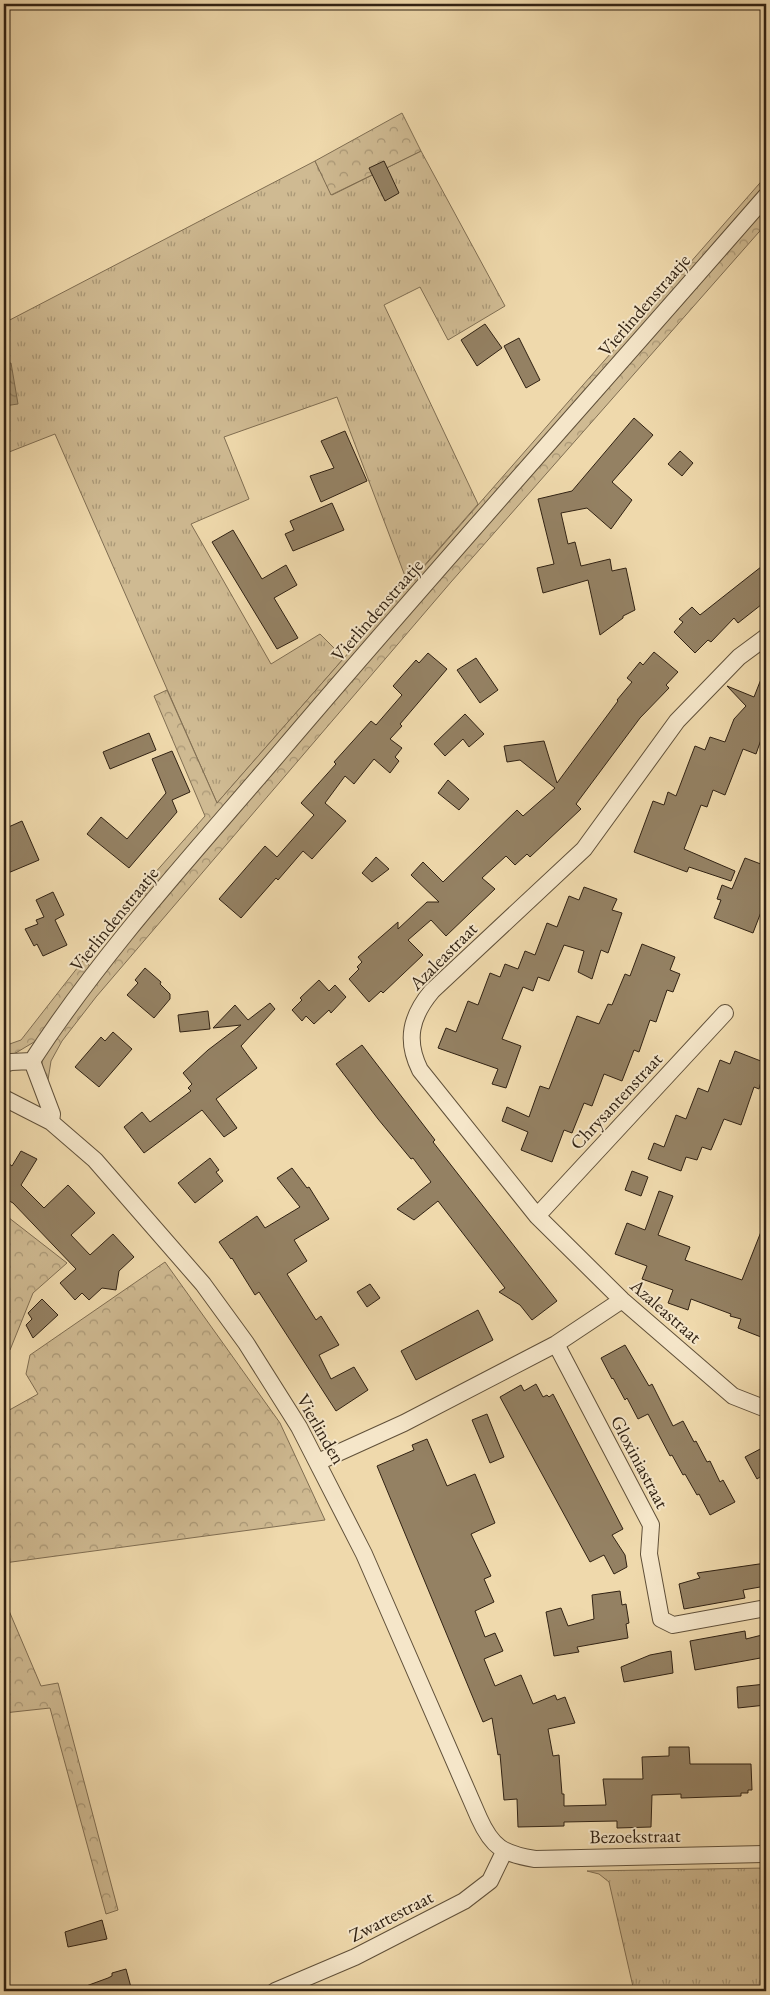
<svg xmlns="http://www.w3.org/2000/svg" width="770" height="1995" font-family="'EB Garamond',serif">
<defs>
<pattern id="grass-tufts" width="24" height="20" patternUnits="userSpaceOnUse" patternTransform="scale(1.25)"><rect width="24" height="20" fill="#cfba92"/><path d="M3 7l-1-3M5 7V3M7 7l1-3M15 17l-1-3M17 17v-4M19 17l1-3" fill="none" stroke="#a99776"/></pattern>
<pattern id="forest-crowns" width="20" height="18" patternUnits="userSpaceOnUse" patternTransform="scale(1.25)"><rect width="20" height="18" fill="#cfba92"/><path d="M2 6a3 3 0 1 1 6 0M12 15a3 3 0 1 1 6 0" fill="none" stroke="#a99776"/></pattern>
<pattern id="water-waves" width="16" height="10" patternUnits="userSpaceOnUse" patternTransform="scale(1.25)"><rect width="16" height="10" fill="#ae9b78"/><path d="M0 5q4-4 8 0t8 0" fill="none" stroke="#8e7e61"/></pattern>
</defs>
<rect width="100%" height="100%" fill="#efd9ac"/>
<filter id="stains"><feTurbulence type="fractalNoise" baseFrequency=".004" numOctaves="4"/><feColorMatrix values="0 0 0 0 .2 0 0 0 0 .09 0 0 0 0 .02 0 0 0 .5 -.17"/></filter>
<radialGradient id="worn" r=".72"><stop offset=".6" stop-color="#630" stop-opacity="0"/><stop offset="1" stop-color="#630" stop-opacity=".3"/></radialGradient>
<path fill="url(#grass-tufts)" stroke="#806e52" d="M 421,151 L 505,306 L 448,340 L 420,287 L 384,305 L 478,504 L 408,584 L 337,397 L 224,437 L 249,499 L 191,524 L 271,664 L 320,634 L 344,658 L 217,803 L 55,434 L 4,454 L 4,323 L 315,161 L 332,195 Z
M 766,1868 L 766,1991 L 634,1991 L 609,1882 L 599,1874 L 587,1871 Z"/>
<path fill="url(#forest-crowns)" stroke="#806e52" d="M 402,113 L 421,151 L 331,195 L 315,161 Z
M 766,176 L 766,224 L 451,582 L 96,997 L 62,1041 L 51,1061 L 48,1080 L 42,1072 L 42,1061 L 58,1032 L 158,904 L 139,891 L 205,816 L 154,696 L 167,690 L 217,803 Z
M 85,958 L 91,969 L 39,1039 L 4,1060 L 4,1046 L 21,1040 Z
M 4,1214 L 67,1263 L 33,1293 L 10,1350 L 4,1353 Z
M 165,1262 L 280,1423 L 325,1520 L 4,1563 L 4,1413 L 38,1394 L 26,1374 L 30,1355 Z
M 4,1599 L 41,1686 L 58,1683 L 118,1910 L 106,1914 L 50,1708 L 4,1713 Z"/>
<path fill="url(#water-waves)" stroke="#7c6b50" d="M 11,363 L 18,404 L 4,406 L 4,364 Z"/>
<path fill="#948163" stroke="#312213" d="M 384,161 L 399,193 L 385,201 L 369,168 Z
M 485,324 L 502,348 L 477,366 L 461,340 Z
M 519,338 L 540,380 L 526,388 L 504,346 Z
M 634,418 L 653,435 L 612,482 L 632,500 L 611,529 L 587,508 L 561,513 L 568,544 L 575,542 L 581,566 L 610,559 L 612,571 L 626,568 L 635,610 L 623,616 L 623,618 L 600,635 L 588,580 L 543,593 L 537,568 L 554,564 L 538,499 L 572,491 Z
M 345,431 L 367,481 L 321,502 L 310,476 L 334,468 L 321,441 Z
M 680,451 L 693,463 L 682,476 L 668,464 Z
M 332,503 L 344,530 L 293,551 L 285,534 L 294,530 L 290,521 Z
M 233,530 L 262,579 L 286,565 L 297,585 L 274,598 L 298,638 L 277,649 L 212,542 Z
M 766,563 L 766,601 L 738,623 L 734,618 L 711,642 L 708,640 L 695,653 L 674,632 L 683,622 L 679,619 L 692,607 L 700,615 Z
M 654,652 L 678,672 L 666,685 L 669,688 L 640,718 L 576,804 L 581,809 L 530,857 L 527,854 L 515,865 L 506,856 L 482,878 L 495,889 L 446,936 L 431,920 L 408,940 L 423,955 L 383,993 L 381,991 L 369,1002 L 349,979 L 359,969 L 357,967 L 362,962 L 358,957 L 398,922 L 398,929 L 427,902 L 439,902 L 411,875 L 423,862 L 443,882 L 517,810 L 523,816 L 555,788 L 520,760 L 507,762 L 504,746 L 544,741 L 557,783 L 618,701 L 617,700 L 632,682 L 627,678 L 640,662 L 643,665 Z
M 428,653 L 447,669 L 400,724 L 402,726 L 390,739 L 402,748 L 395,757 L 399,761 L 390,773 L 374,759 L 354,784 L 345,776 L 325,803 L 346,821 L 312,859 L 303,851 L 278,880 L 276,878 L 241,918 L 219,899 L 265,846 L 277,857 L 314,815 L 301,803 L 336,764 L 334,762 L 371,721 L 376,725 L 402,695 L 393,686 L 416,660 L 419,663 Z
M 476,658 L 498,690 L 480,703 L 457,670 Z
M 765,669 L 766,669 L 766,738 L 762,737 L 756,754 L 743,749 L 725,795 L 713,790 L 707,807 L 701,805 L 684,849 L 735,871 L 731,881 L 689,867 L 687,872 L 634,852 L 653,801 L 664,805 L 668,792 L 676,796 L 695,746 L 705,750 L 710,737 L 725,742 L 734,719 L 746,706 L 727,686 L 754,697 Z
M 465,714 L 484,734 L 469,747 L 463,739 L 445,756 L 434,744 Z
M 149,733 L 156,750 L 110,769 L 103,752 Z
M 172,751 L 190,792 L 172,800 L 177,812 L 129,868 L 87,834 L 101,817 L 127,839 L 166,793 L 152,759 Z
M 448,780 L 469,799 L 459,810 L 438,793 Z
M 22,821 L 39,860 L 8,873 L 4,864 L 4,829 Z
M 376,857 L 389,869 L 372,882 L 362,873 Z
M 745,858 L 766,866 L 766,899 L 753,933 L 714,918 L 721,900 L 717,899 L 722,885 L 732,889 Z
M 584,887 L 617,899 L 612,910 L 622,913 L 608,953 L 601,950 L 592,979 L 578,972 L 584,951 L 564,945 L 549,981 L 538,977 L 533,991 L 523,987 L 502,1039 L 521,1046 L 506,1088 L 492,1084 L 498,1069 L 438,1048 L 446,1028 L 456,1032 L 468,1001 L 478,1005 L 490,973 L 500,977 L 505,964 L 518,969 L 525,951 L 535,955 L 547,923 L 557,927 L 569,896 L 579,900 Z
M 53,892 L 64,915 L 55,920 L 67,945 L 43,956 L 37,944 L 34,946 L 25,929 L 38,924 L 36,920 L 44,917 L 36,900 Z
M 642,944 L 675,957 L 670,970 L 680,974 L 673,992 L 667,990 L 656,1022 L 650,1020 L 639,1052 L 634,1050 L 622,1081 L 604,1074 L 592,1106 L 584,1103 L 572,1133 L 564,1130 L 552,1162 L 521,1150 L 528,1132 L 502,1121 L 507,1107 L 529,1117 L 540,1086 L 549,1089 L 577,1016 L 599,1024 L 608,1004 L 612,1005 L 625,974 L 630,976 Z
M 145,968 L 161,982 L 160,984 L 170,994 L 170,999 L 154,1018 L 127,995 L 138,983 L 135,980 Z
M 319,980 L 329,991 L 335,985 L 346,997 L 331,1013 L 329,1010 L 314,1024 L 306,1016 L 302,1021 L 292,1010 L 302,1000 L 300,998 Z
M 270,1003 L 275,1009 L 241,1046 L 257,1068 L 216,1099 L 237,1128 L 224,1137 L 202,1110 L 144,1153 L 124,1127 L 142,1112 L 150,1122 L 191,1091 L 188,1088 L 192,1084 L 183,1073 L 208,1050 L 241,1025 L 213,1028 L 235,1005 L 248,1020 Z
M 208,1011 L 210,1029 L 180,1032 L 178,1015 Z
M 113,1032 L 132,1049 L 99,1087 L 75,1067 L 101,1037 L 105,1041 Z
M 362,1045 L 435,1140 L 433,1142 L 557,1301 L 532,1320 L 520,1305 L 499,1292 L 505,1288 L 438,1201 L 414,1220 L 397,1209 L 431,1182 L 413,1158 L 411,1159 L 378,1119 L 336,1064 Z
M 735,1051 L 766,1063 L 759,1089 L 754,1087 L 741,1125 L 724,1119 L 711,1150 L 702,1147 L 697,1160 L 686,1157 L 681,1171 L 648,1159 L 654,1143 L 664,1147 L 676,1115 L 686,1119 L 698,1088 L 708,1092 L 720,1060 L 730,1064 Z
M 21,1151 L 37,1159 L 21,1185 L 44,1208 L 68,1185 L 95,1213 L 71,1235 L 90,1255 L 113,1234 L 134,1257 L 119,1271 L 116,1290 L 102,1288 L 89,1300 L 82,1293 L 75,1300 L 60,1283 L 76,1269 L 13,1203 L 4,1198 L 4,1160 L 12,1166 Z
M 210,1158 L 219,1170 L 216,1172 L 223,1181 L 195,1203 L 178,1183 Z
M 292,1168 L 307,1188 L 309,1187 L 329,1219 L 294,1240 L 307,1261 L 287,1274 L 316,1320 L 321,1316 L 339,1345 L 319,1355 L 331,1379 L 354,1367 L 368,1390 L 336,1411 L 259,1292 L 255,1295 L 232,1258 L 231,1259 L 219,1242 L 257,1216 L 265,1228 L 300,1207 L 277,1178 Z
M 632,1171 L 648,1177 L 641,1196 L 625,1190 Z
M 659,1191 L 673,1196 L 658,1235 L 690,1247 L 685,1260 L 742,1280 L 766,1219 L 766,1339 L 738,1328 L 741,1319 L 730,1316 L 731,1314 L 691,1299 L 688,1310 L 668,1303 L 673,1290 L 642,1279 L 647,1266 L 615,1254 L 627,1223 L 645,1230 Z
M 370,1284 L 380,1298 L 367,1307 L 357,1292 Z
M 42,1299 L 58,1315 L 33,1338 L 26,1325 L 32,1319 L 28,1313 Z
M 478,1310 L 493,1340 L 416,1380 L 401,1351 Z
M 625,1345 L 649,1386 L 652,1384 L 673,1426 L 683,1421 L 694,1442 L 696,1441 L 707,1462 L 710,1461 L 720,1482 L 723,1480 L 735,1502 L 710,1515 L 699,1494 L 697,1495 L 685,1474 L 683,1475 L 672,1455 L 670,1456 L 648,1414 L 638,1419 L 627,1398 L 625,1400 L 613,1378 L 612,1379 L 601,1358 Z
M 536,1384 L 543,1397 L 547,1395 L 549,1397 L 553,1394 L 623,1529 L 612,1535 L 625,1555 L 627,1567 L 614,1574 L 604,1555 L 590,1562 L 500,1397 L 521,1385 L 524,1391 Z
M 487,1414 L 504,1457 L 490,1463 L 472,1420 Z
M 427,1439 L 447,1486 L 475,1474 L 495,1523 L 471,1534 L 491,1576 L 484,1579 L 494,1602 L 475,1611 L 485,1637 L 495,1633 L 503,1651 L 484,1659 L 495,1686 L 521,1675 L 533,1704 L 555,1695 L 557,1700 L 565,1697 L 575,1723 L 548,1729 L 553,1756 L 559,1755 L 562,1794 L 564,1794 L 564,1806 L 606,1805 L 603,1779 L 643,1779 L 642,1757 L 669,1756 L 669,1747 L 689,1747 L 690,1764 L 751,1764 L 752,1790 L 748,1790 L 748,1793 L 741,1793 L 741,1796 L 681,1798 L 681,1794 L 652,1795 L 651,1827 L 617,1828 L 617,1821 L 564,1822 L 564,1826 L 518,1827 L 517,1799 L 504,1800 L 500,1754 L 498,1755 L 492,1718 L 483,1722 L 377,1466 L 414,1450 L 412,1445 Z
M 766,1446 L 766,1473 L 757,1479 L 745,1457 Z
M 766,1563 L 766,1586 L 743,1590 L 745,1598 L 684,1609 L 679,1584 L 700,1578 L 697,1573 Z
M 620,1591 L 622,1605 L 626,1604 L 629,1623 L 626,1624 L 628,1638 L 577,1647 L 579,1652 L 554,1656 L 546,1612 L 561,1608 L 568,1626 L 594,1619 L 592,1595 Z
M 745,1631 L 746,1639 L 766,1634 L 766,1657 L 695,1670 L 690,1641 Z
M 671,1651 L 673,1673 L 624,1682 L 621,1667 L 650,1655 Z
M 766,1684 L 766,1705 L 738,1708 L 737,1687 Z
M 102,1920 L 107,1939 L 68,1947 L 65,1932 Z
M 126,1969 L 132,1991 L 78,1991 L 78,1989 L 108,1978 L 112,1976 L 112,1973 Z"/>
<g fill="none" stroke-linecap="round" stroke-linejoin="round">
<defs>
<path id="street" d="M 766,637 L 739,657 L 677,721 L 584,849 L 432,991 C 411,1016 405,1040 420,1070 L 537,1216 L 622,1300 L 733,1396 L 766,1409
M 32,1061 C 104,950 196,851 282,750 C 441,563 605,381 766,196
M 32,1061 L 52,1114 L 51,1122
M 4,1064 L 11,1062 L 32,1061
M 4,1098 L 51,1122 L 95,1160 L 203,1284 L 246,1343 L 299,1427 L 364,1554 L 479,1818 C 492,1847 503,1854 535,1859 L 766,1854
M 537,1216 L 725,1013
M 556,1344 L 651,1525 L 649,1554 L 661,1619 L 673,1625 L 766,1608
M 318,1462 L 404,1423 L 556,1344 L 622,1300
M 275,1991 L 355,1957 L 464,1901 L 490,1881 L 504,1852"/>
</defs>
<use href="#street" stroke="#605039" stroke-width="18"/>
<use href="#street" stroke="#f5e6c9" stroke-width="16"/>
</g>
<g text-anchor="middle" dominant-baseline="central" stroke-width="4" stroke-linejoin="round" paint-order="stroke">
<g font-size="19" fill="#312213" stroke="#f5e6c9">
<text transform="translate(644 305) rotate(-49)">Vierlindenstraatje</text>
<text transform="translate(377 610) rotate(-49)">Vierlindenstraatje</text>
<text transform="translate(114 919) rotate(-51)">Vierlindenstraatje</text>
<text transform="translate(443 956) rotate(-45)">Azaleastraat</text>
<text transform="translate(616 1101) rotate(-47)">Chrysantenstraat</text>
<text transform="translate(666 1311) rotate(41)">Azaleastraat</text>
<text transform="translate(321 1429) rotate(60)">Vierlinden</text>
<text transform="translate(640 1462) rotate(62)">Gloxiniastraat</text>
<text transform="translate(635 1836) rotate(-1)">Bezoekstraat</text>
<text transform="translate(391 1916) rotate(-27)">Zwartestraat</text>
</g>
</g>
<rect width="770" height="1995" fill="none" stroke="#efd9ac" stroke-width="20"/>
<rect x="5" y="5" width="760" height="1985" fill="none" stroke="#312213" stroke-width="2.5"/>
<rect x="10" y="10" width="750" height="1975" fill="none" stroke="#312213"/>
<rect width="100%" height="100%" filter="url(#stains)"/>
<rect width="100%" height="100%" fill="url(#worn)"/>
</svg>
